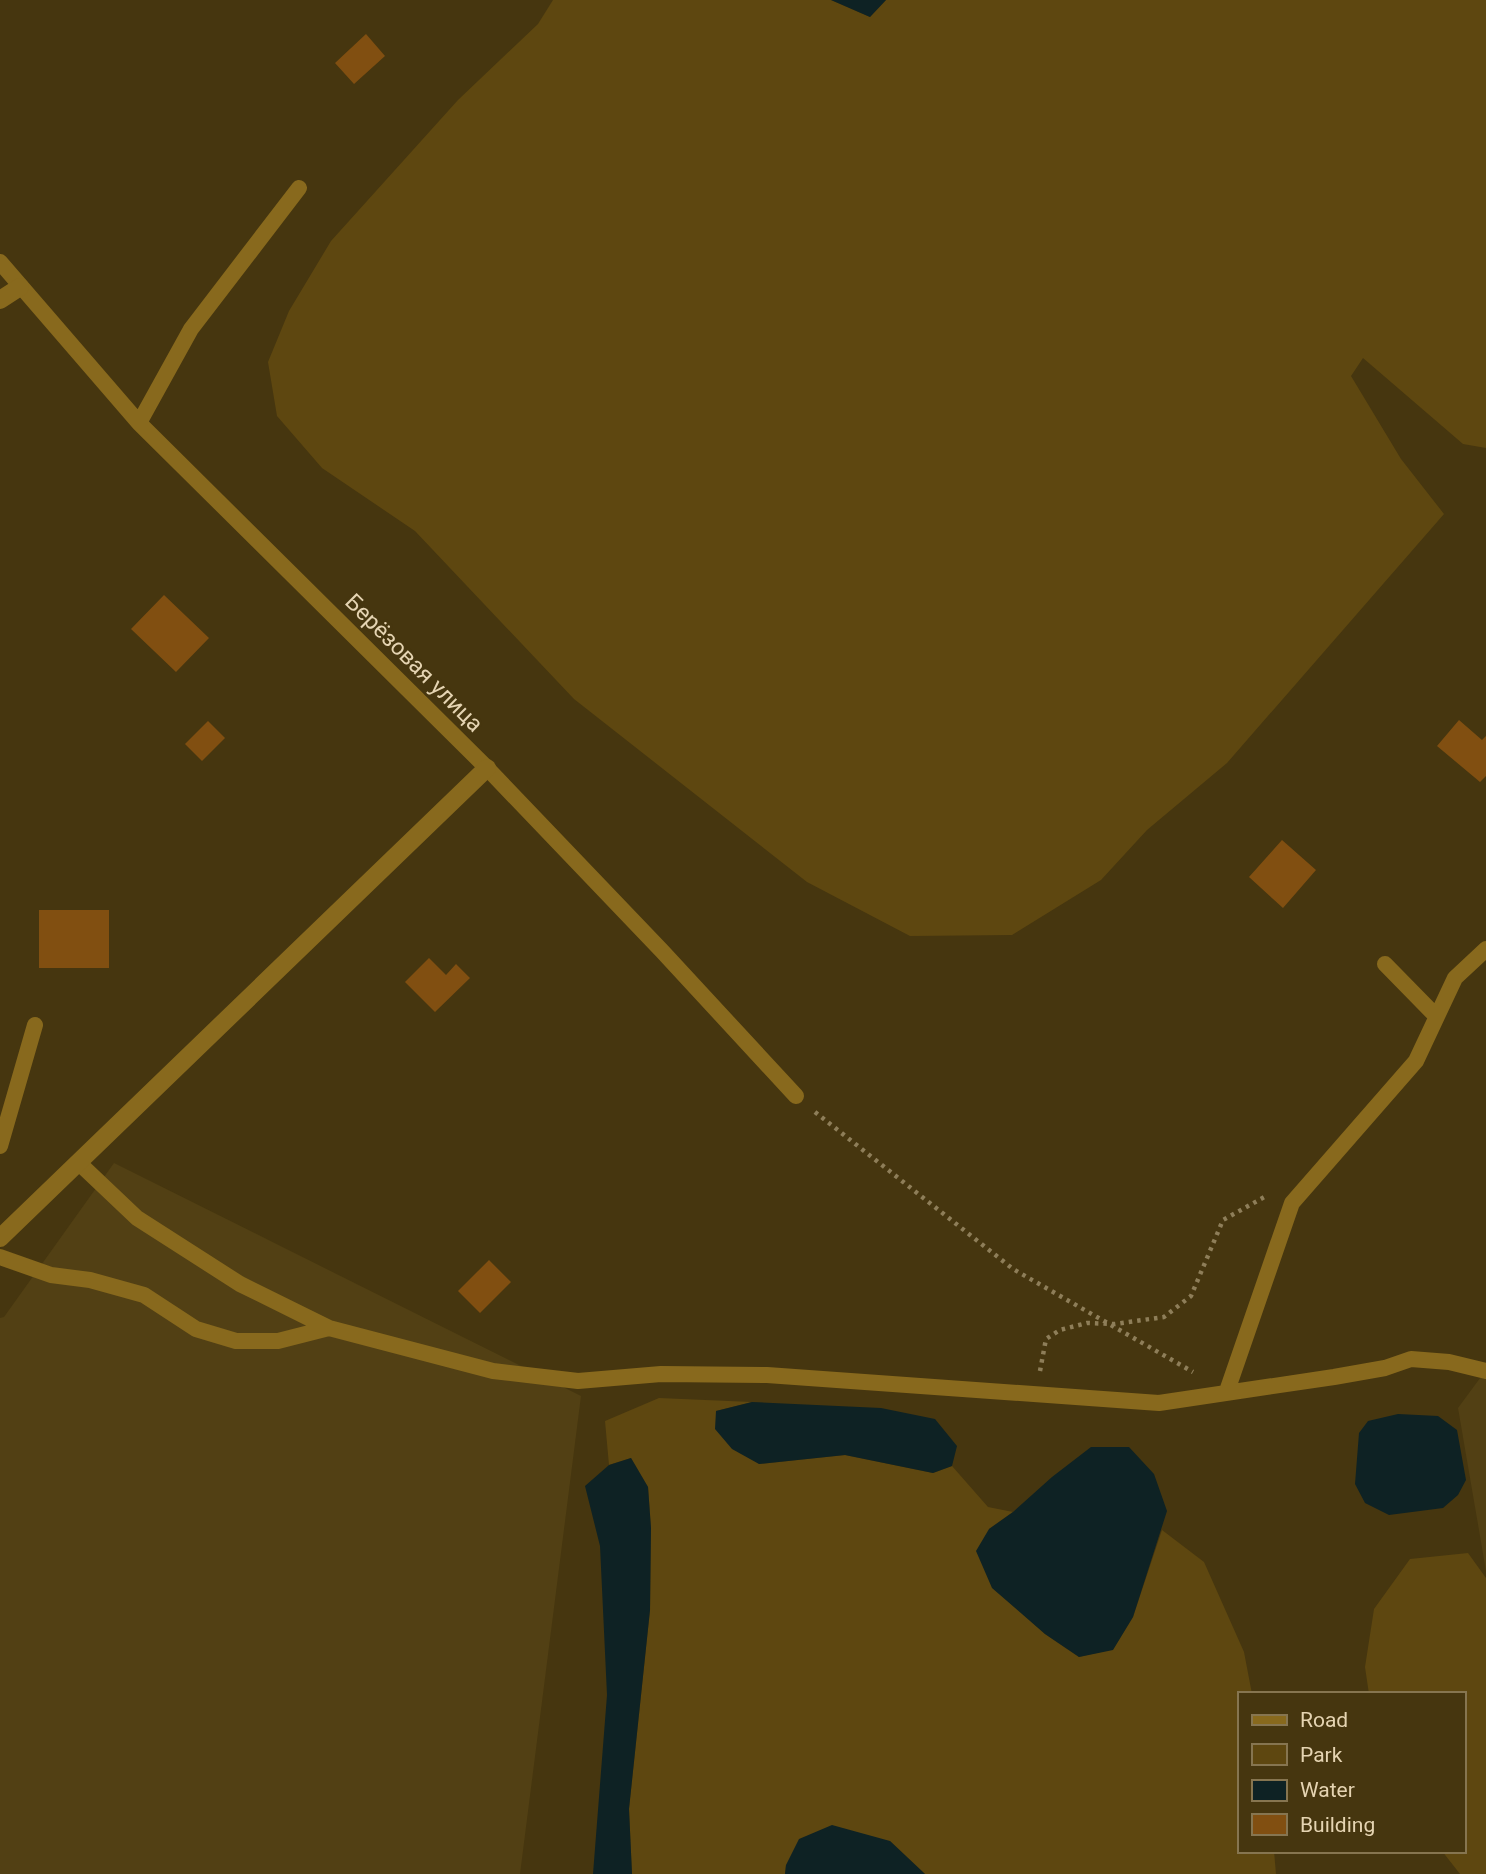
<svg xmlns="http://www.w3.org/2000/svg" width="1486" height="1874" font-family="Roboto,sans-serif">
<rect width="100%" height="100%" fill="#46360f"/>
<path fill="#524014" d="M 114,1163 L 581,1396 L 520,1874 L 0,1874 L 0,1318 L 4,1317 Z
M 1486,1370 L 1486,1571 L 1458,1408 Z"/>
<path fill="#5e4710" d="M 553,0 L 831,0 L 870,17 L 886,0 L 1486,0 L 1486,448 L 1463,444 L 1363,358 L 1351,376 L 1401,459 L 1444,514 L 1227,763 L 1147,830 L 1101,880 L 1012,935 L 910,936 L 807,882 L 574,699 L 415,531 L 322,468 L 277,416 L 268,362 L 289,311 L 331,241 L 458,100 L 538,24 Z
M 659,1398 L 752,1402 L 716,1411 L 759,1464 L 845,1455 L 933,1473 L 952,1466 L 988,1507 L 1013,1512 L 989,1529 L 992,1587 L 1045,1634 L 1079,1657 L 1113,1649 L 1133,1617 L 1162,1530 L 1204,1562 L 1244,1652 L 1252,1694 L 1239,1694 L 1239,1851 L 1274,1851 L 1276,1874 L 925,1874 L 890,1841 L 786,1865 L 785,1874 L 632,1874 L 629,1809 L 650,1610 L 651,1528 L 648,1487 L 631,1458 L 609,1465 L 605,1421 Z
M 1468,1553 L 1486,1578 L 1486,1874 L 1460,1874 L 1442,1851 L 1463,1851 L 1463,1694 L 1369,1694 L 1365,1667 L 1374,1609 L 1410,1559 Z"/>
<path fill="#0e2224" d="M 831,0 L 886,0 L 870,17 Z
M 752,1402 L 881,1408 L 935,1419 L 957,1446 L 952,1466 L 933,1473 L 845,1455 L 759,1464 L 732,1449 L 715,1429 L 716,1411 Z
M 1398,1414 L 1438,1416 L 1457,1430 L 1466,1480 L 1458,1495 L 1443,1508 L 1389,1515 L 1365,1503 L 1355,1484 L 1359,1433 L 1368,1421 Z
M 1091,1447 L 1129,1447 L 1154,1474 L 1167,1511 L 1133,1617 L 1113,1650 L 1079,1657 L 1045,1634 L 992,1588 L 976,1551 L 989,1529 L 1013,1512 L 1052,1477 Z
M 631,1458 L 648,1487 L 651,1528 L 650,1610 L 629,1809 L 632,1874 L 593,1874 L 607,1695 L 600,1546 L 585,1486 L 609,1465 Z
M 832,1825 L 890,1841 L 925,1874 L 785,1874 L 786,1865 L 799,1839 Z"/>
<path fill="#814f11" d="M 366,34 L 385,56 L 354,84 L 335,63 Z
M 164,595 L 209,638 L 176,672 L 131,629 Z
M 1459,720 L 1482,740 L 1486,736 L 1486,776 L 1480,782 L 1437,746 Z
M 208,721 L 225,738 L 202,761 L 185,744 Z
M 1282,840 L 1316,870 L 1283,908 L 1249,877 Z
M 39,910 L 109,910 L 109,968 L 39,968 Z
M 429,958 L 446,975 L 456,964 L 470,978 L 435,1012 L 405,982 Z
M 489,1260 L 511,1282 L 480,1313 L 458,1291 Z"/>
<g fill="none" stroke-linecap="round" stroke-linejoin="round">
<path stroke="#8e7e59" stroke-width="4.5" stroke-dasharray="3.5 5" stroke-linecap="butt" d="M 815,1112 L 1013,1269 L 1193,1372
M 1040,1371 L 1046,1339 L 1060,1330 L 1087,1323 L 1115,1324 L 1164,1317 L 1191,1296 L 1223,1220 L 1268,1195"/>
<path stroke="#88691d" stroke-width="16" d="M 0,262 L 139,423 L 487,768 L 662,951 L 796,1096
M 139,423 L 191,329 L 299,188
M 1385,964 L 1436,1016
M 0,1146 L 35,1025
M 79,1163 L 137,1218 L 240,1284 L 329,1328 L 493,1371 L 578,1381 L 661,1374 L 767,1375 L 1159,1403 L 1334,1377 L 1385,1368 L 1411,1359 L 1449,1362 L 1486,1371
M 0,1257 L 51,1275 L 90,1280 L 144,1295 L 196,1329 L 236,1341 L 278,1341 L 329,1328
M 1227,1391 L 1292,1203 L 1416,1061 L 1455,978 L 1486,949"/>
<path stroke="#88691d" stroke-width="18" d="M 0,300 L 20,287
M 0,1238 L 487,768"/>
</g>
<g text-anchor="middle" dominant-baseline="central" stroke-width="5" stroke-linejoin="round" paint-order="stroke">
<g font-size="23" fill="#e5d4b2" stroke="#46360f">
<text transform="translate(414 663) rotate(45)">Берёзовая улица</text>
</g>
</g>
<rect x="1238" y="1692" width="228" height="161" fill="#46360f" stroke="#867550" stroke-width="2"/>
<rect x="1252" y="1715" width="35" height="10" fill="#88691d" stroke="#867550" stroke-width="2"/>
<text x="1300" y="1727" font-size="21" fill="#e5d4b2">Road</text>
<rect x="1252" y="1744" width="35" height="21" fill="#5e4710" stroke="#867550" stroke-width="2"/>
<text x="1300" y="1762" font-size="21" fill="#e5d4b2">Park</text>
<rect x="1252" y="1780" width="35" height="21" fill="#0e2224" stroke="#867550" stroke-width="2"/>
<text x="1300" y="1797" font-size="21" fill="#e5d4b2">Water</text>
<rect x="1252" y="1814" width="35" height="21" fill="#814f11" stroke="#867550" stroke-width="2"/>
<text x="1300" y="1832" font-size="21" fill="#e5d4b2">Building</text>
</svg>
